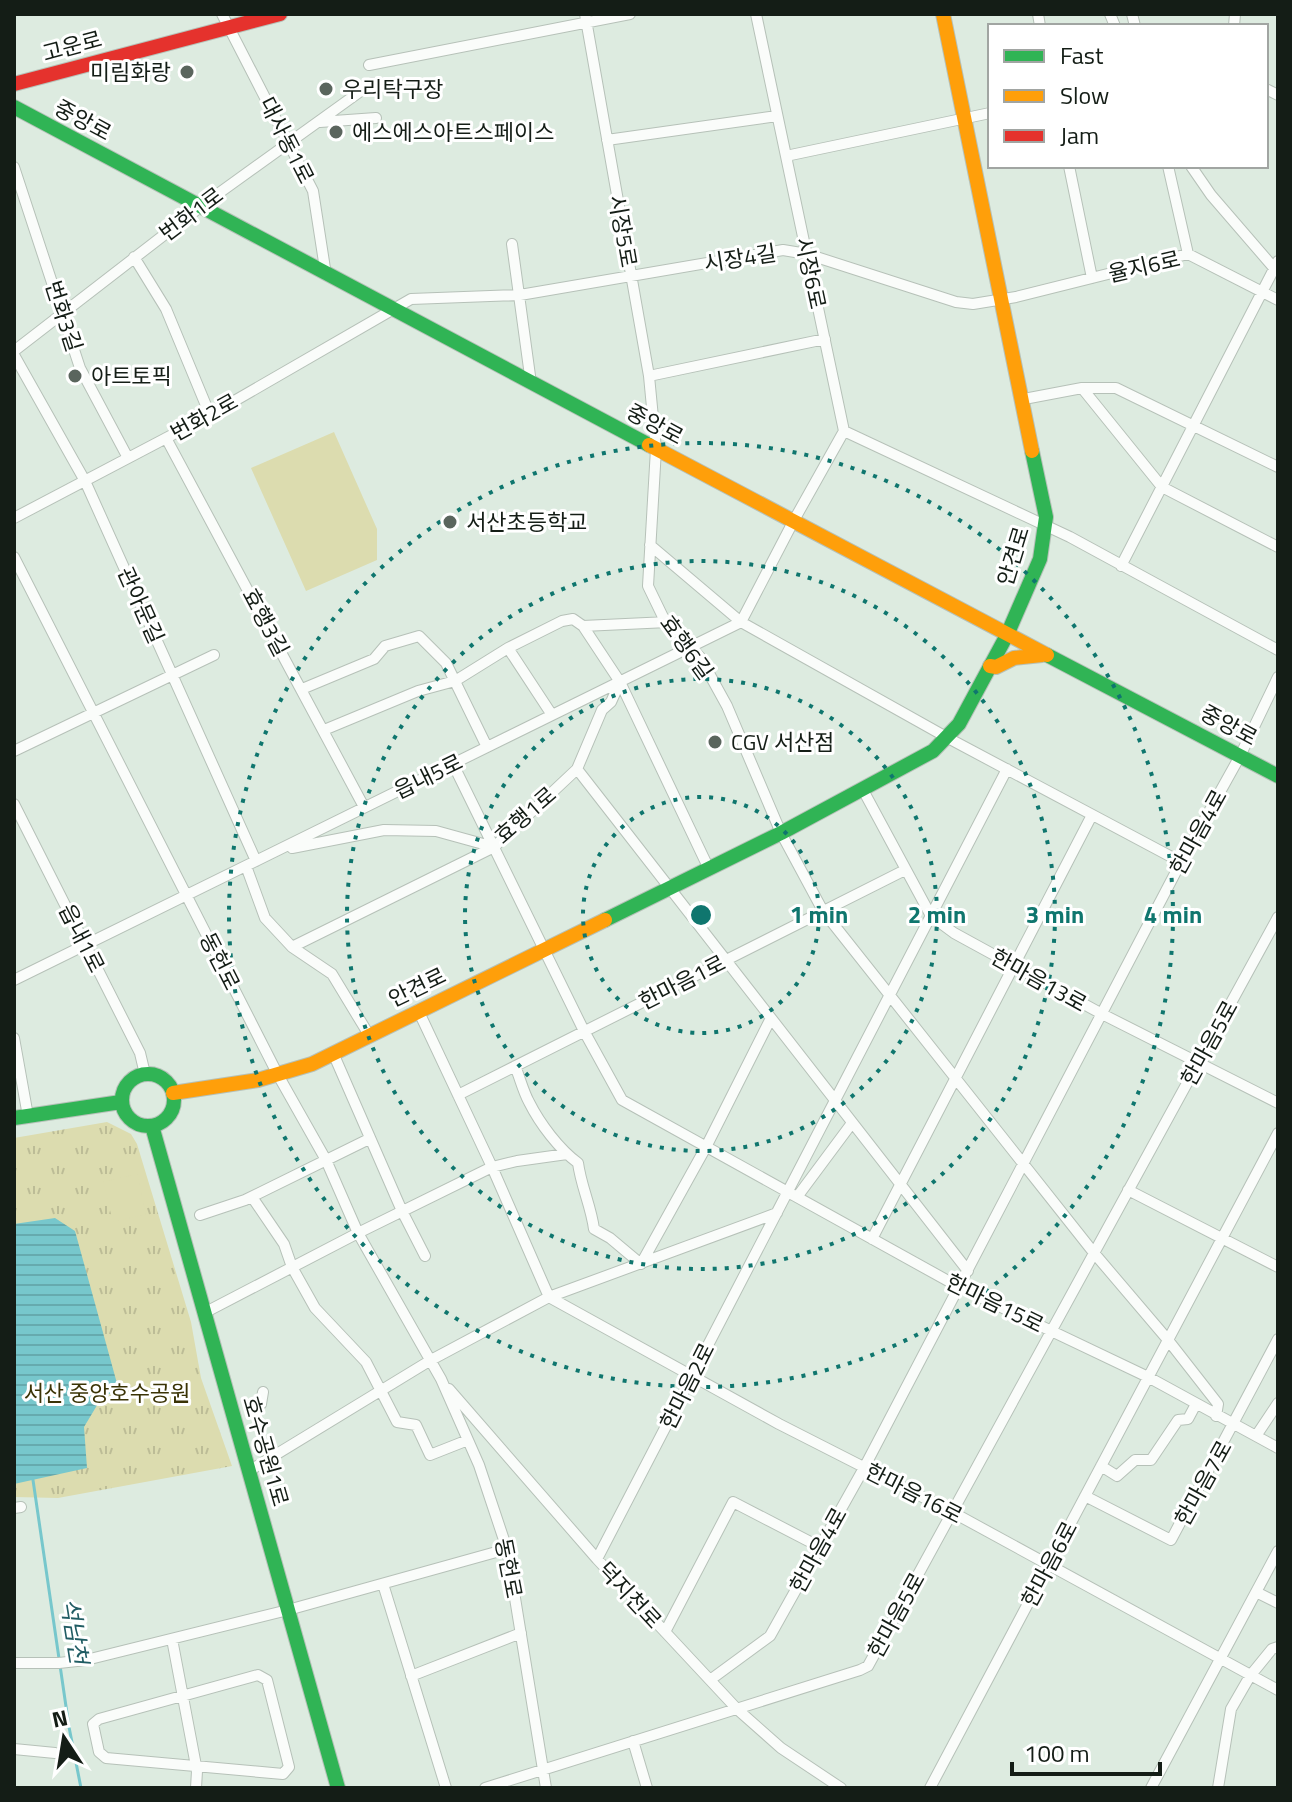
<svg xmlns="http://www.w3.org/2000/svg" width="1292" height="1802" font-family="'Titillium Web','Noto Sans KR',sans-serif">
<defs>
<pattern id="park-tufts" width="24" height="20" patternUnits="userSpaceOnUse" patternTransform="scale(2)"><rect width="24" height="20" fill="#dcdcaf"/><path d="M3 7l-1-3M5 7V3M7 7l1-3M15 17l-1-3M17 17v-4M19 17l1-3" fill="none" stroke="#bcbc96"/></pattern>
<pattern id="water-rules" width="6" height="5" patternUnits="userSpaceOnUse" patternTransform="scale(2)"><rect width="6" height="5" fill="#77c7cc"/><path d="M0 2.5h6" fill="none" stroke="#66aaae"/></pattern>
</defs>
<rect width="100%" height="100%" fill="#ddebe0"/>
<path fill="url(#park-tufts)" d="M 107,1122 L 131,1134 L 137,1144 L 191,1322 L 201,1378 L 232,1466 L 58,1498 L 14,1497 L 14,1138 Z"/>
<path fill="#dcdcaf" d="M 334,432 L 377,529 L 377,560 L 306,591 L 251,468 Z
M 137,1174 L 146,1214 L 113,1222 L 103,1182 Z"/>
<path fill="url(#water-rules)" d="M 55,1218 L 75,1231 L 118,1387 L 99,1402 L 84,1427 L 87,1468 L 14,1484 L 14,1224 Z"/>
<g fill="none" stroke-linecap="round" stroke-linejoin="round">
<path stroke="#77c7cc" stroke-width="3" d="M 33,1480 L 69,1727 L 81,1788"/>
<defs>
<path id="street" d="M 222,14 L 313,191 L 326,275
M 585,14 L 649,376 L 656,449 L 648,586 L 663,617 L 700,657 L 727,706 L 781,833 L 823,911 L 1094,1253 L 1168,1340 L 1218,1404 L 1216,1416
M 1038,14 L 1040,26
M 1110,14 L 1115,26
M 1132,14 L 1135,26
M 1234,26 L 1235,14
M 369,65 L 630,14
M 1266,89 L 1278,95
M 320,122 L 376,118
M 607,140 L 777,116
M 786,156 L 990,113
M 1069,166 L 1092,278
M 1168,166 L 1188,254
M 1191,166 L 1211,195 L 1274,268
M 14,167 L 80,368 L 128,458
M 512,244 L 531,383
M 134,257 L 166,309 L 210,415
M 14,351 L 208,201 L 372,83
M 14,355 L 85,481 L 256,861
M 649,376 L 825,339
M 1082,388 L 1162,487 L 1278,547
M 1024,399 L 1082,388 L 1116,388 L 1278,467
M 844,431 L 1070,537 L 1278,650
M 166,438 L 364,807
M 14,518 L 210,415 L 411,299 L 520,295 L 783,250 L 807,254 L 956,302 L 973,304 L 1016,297 L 1188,254 L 1278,300
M 650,545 L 741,622 L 948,738 L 1181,862
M 14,557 L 278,1075 L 326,1160 L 358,1233 L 441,1379 L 479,1465 L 507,1549 L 546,1788
M 1121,566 L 1278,261
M 583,626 L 668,622
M 508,648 L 552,715
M 302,689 L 374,659 L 385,646 L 419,636 L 446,663 L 487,747
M 324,730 L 418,691 L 455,681 L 508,648 L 562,621 L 573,619 L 583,626 L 620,682 L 709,869
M 14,751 L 214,655
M 453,764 L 584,1031 L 622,1100 L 959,1287 L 1148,1377 L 1278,1448
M 577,769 L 968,1271
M 863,790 L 931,916 L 954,933 L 1102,1014 L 1278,1103
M 14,804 L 140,1053 L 145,1074
M 292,848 L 384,830 L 436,831 L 494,847
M 246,866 L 265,918 L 292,947 L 332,974 L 369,1035
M 292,947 L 494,847 L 577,769 L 602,710 L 611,702 L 620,682
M 14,980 L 741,622 L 793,522 L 844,431 L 756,14
M 418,1010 L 492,1167 L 549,1297 L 779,1424 L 952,1512 L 1278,1690
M 14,1038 L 28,1116
M 333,1053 L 402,1211 L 425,1256
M 515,1066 C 520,1078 523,1091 529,1102 C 540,1124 559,1149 578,1163 C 581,1186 591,1206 594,1229 L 610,1238 L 641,1264
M 458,1095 L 905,870
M 1128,1190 L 1278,1267
M 252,1197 L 284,1244 L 292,1267 L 315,1308 L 366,1362 L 397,1422 L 416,1425 L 430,1455 L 468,1440
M 797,1197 L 852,1123
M 200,1215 L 245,1200 L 369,1139
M 872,1239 L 1092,815
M 641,1264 L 706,1147 L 771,1018
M 204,1313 L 358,1233 L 492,1167 L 517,1161 L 567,1154
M 449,1389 L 597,1559 L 737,1709 L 781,1748 L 841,1788
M 255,1406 L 261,1404 L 263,1392
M 1256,1436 L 1278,1403
M 1101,1466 L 1117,1476 L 1135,1460 L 1151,1460 L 1178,1420 L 1188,1419 L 1196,1404
M 249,1471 L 431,1360 L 549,1297 L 777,1213
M 1085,1496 L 1171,1540 L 1278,1339
M 14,1508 L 21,1507
M 597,1559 L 1007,769
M 383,1584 L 446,1788
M 1256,1592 L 1278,1603
M 665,1632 L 733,1502 L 820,1547
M 172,1639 L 197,1771 L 196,1788
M 14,1663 L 59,1663 L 86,1660 L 288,1610 L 507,1549
M 258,1675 L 267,1680 L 289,1767 L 283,1774 L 106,1758 L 99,1752 L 93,1724 L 99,1719 Z
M 411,1676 L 521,1633
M 710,1680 L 770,1636 L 864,1468 L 1181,862 L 1240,756 L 1278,677
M 633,1741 L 647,1788
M 14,1749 L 55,1753
M 485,1788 L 860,1670 L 868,1666 L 1278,917
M 930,1788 L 1278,1133
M 1151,1788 L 1278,1551
M 1218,1788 L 1231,1709 L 1250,1676 L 1272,1649 L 1278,1647"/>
<path id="fast" d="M 14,107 L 649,445
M 1047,655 L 1278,776
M 605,920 L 781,833 L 933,751 L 959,724 L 1007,635 L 1040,559 L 1046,517 L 1032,451
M122 1100a26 26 0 1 1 52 0a26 26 0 1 1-52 0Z
M 14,1118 L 121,1102
M 152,1126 L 338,1788"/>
<path id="slow" d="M 943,14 L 1032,451
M 649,445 L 1047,655
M 990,666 L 996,667 L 1014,658 L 1042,655
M 173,1093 L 258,1080 L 312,1064 L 605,920"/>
<path id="jam" d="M 14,84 L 280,14"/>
</defs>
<use href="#street" stroke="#b6c1b8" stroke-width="12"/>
<use href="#fast" stroke="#b6c1b8" stroke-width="16"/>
<use href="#slow" stroke="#b6c1b8" stroke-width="16"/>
<use href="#jam" stroke="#b6c1b8" stroke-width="16"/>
<use href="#street" stroke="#fafcfa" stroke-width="10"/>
<use href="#fast" stroke="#30b455" stroke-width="14"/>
<use href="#slow" stroke="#ff9f0a" stroke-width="14"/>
<use href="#jam" stroke="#e5322d" stroke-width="14"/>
</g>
<g fill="none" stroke="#0f766e" stroke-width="4" stroke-dasharray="4 8">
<circle cx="701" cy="915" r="118"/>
<circle cx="701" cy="915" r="236"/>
<circle cx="701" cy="915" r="354"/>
<circle cx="701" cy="915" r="472"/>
</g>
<g fill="#5a655d" stroke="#fff" stroke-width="3">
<circle cx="187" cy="72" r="8"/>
<circle cx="326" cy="89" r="8"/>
<circle cx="336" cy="132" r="8"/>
<circle cx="75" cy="376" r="8"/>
<circle cx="450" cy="522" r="8"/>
<circle cx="715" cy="742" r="8"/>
</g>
<g text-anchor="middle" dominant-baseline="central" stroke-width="6" stroke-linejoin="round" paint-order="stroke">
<g font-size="22" fill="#141d16" stroke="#fff">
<text transform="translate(72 46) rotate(-15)">고운로</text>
<text transform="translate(83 120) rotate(28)">중앙로</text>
<text transform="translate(287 140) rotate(63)">대사동1로</text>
<text transform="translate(191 214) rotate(-37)">번화1로</text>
<text transform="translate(623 231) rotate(80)">시장5로</text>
<text transform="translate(740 258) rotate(-9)">시장4길</text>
<text transform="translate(1144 266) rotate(-13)">율지6로</text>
<text transform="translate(811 273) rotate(78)">시장6로</text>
<text transform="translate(64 316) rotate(72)">번화3길</text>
<text transform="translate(204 417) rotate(-29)">번화2로</text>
<text transform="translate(655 424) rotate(28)">중앙로</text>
<text transform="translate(1013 556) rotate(-73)">안견로</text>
<text transform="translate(141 605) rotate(66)">관아문길</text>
<text transform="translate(266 622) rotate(62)">효행3길</text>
<text transform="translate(687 647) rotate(54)">효행6길</text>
<text transform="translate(1229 725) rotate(28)">중앙로</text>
<text transform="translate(428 776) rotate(-26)">읍내5로</text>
<text transform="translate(525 815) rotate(-41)">효행1로</text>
<text transform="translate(1198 832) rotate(-61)">한마음4로</text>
<text transform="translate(82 938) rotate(63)">읍내1로</text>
<text transform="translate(220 961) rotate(63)">동헌로</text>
<text transform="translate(1039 980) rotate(29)">한마음13로</text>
<text transform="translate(682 982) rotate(-27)">한마음1로</text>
<text transform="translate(417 987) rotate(-26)">안견로</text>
<text transform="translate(1209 1043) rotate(-61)">한마음5로</text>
<text transform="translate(995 1303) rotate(26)">한마음15로</text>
<text transform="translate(687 1386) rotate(-63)">한마음2로</text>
<text transform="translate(266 1451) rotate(74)">호수공원1로</text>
<text transform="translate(1203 1483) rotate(-61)">한마음7로</text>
<text transform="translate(914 1493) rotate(27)">한마음16로</text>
<text transform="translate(818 1550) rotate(-61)">한마음4로</text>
<text transform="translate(1049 1564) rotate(-62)">한마음6로</text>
<text transform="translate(509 1568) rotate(79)">동헌로</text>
<text transform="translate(630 1595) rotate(47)">덕지천로</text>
<text transform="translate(896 1615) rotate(-61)">한마음5로</text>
</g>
<g font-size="22" fill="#141d16" stroke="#fff" text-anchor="start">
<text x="171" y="72" text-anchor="end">미림화랑</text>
<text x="342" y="89">우리탁구장</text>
<text x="352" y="132">에스에스아트스페이스</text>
<text x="91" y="376">아트토픽</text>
<text x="466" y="522">서산초등학교</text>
<text x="731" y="742">CGV 서산점</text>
</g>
<g font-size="22" fill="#3a3305" stroke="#fff">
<text x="107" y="1393">서산 중앙호수공원</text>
</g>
<g font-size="24" font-style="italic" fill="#205c63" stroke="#fff">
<text transform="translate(75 1631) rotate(81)">석남천</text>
</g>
</g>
<circle cx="701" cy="915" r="12" fill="#0f766e" stroke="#fff" stroke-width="4"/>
<g font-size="24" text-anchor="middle" font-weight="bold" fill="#0f766e" stroke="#fff" stroke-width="6" stroke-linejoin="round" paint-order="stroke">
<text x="819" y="923">1 min</text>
<text x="937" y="923">2 min</text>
<text x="1055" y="923">3 min</text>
<text x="1173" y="923">4 min</text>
</g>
<rect width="1292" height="1802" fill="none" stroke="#141d16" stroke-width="32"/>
<rect x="988" y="24" width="280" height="144" fill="#ffffff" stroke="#a1a5a2" stroke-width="2"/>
<rect x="1004" y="50" width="40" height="12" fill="#30b455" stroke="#a1a5a2" stroke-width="2"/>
<text x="1060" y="64" font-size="24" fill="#141d16">Fast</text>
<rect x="1004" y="90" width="40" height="12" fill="#ff9f0a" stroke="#a1a5a2" stroke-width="2"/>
<text x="1060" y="104" font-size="24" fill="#141d16">Slow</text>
<rect x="1004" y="130" width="40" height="12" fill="#e5322d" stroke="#a1a5a2" stroke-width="2"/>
<text x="1060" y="144" font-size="24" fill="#141d16">Jam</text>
<g transform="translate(64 1738) rotate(348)" stroke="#ffffff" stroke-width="6" paint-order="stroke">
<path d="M0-6L14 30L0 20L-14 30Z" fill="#141d16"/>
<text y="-12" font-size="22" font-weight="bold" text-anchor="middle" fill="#141d16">N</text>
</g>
<path d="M1012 1762v12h148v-12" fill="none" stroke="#141d16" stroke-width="4"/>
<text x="1024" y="1762" font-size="24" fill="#141d16" stroke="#ffffff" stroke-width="6" paint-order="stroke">100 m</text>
</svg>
